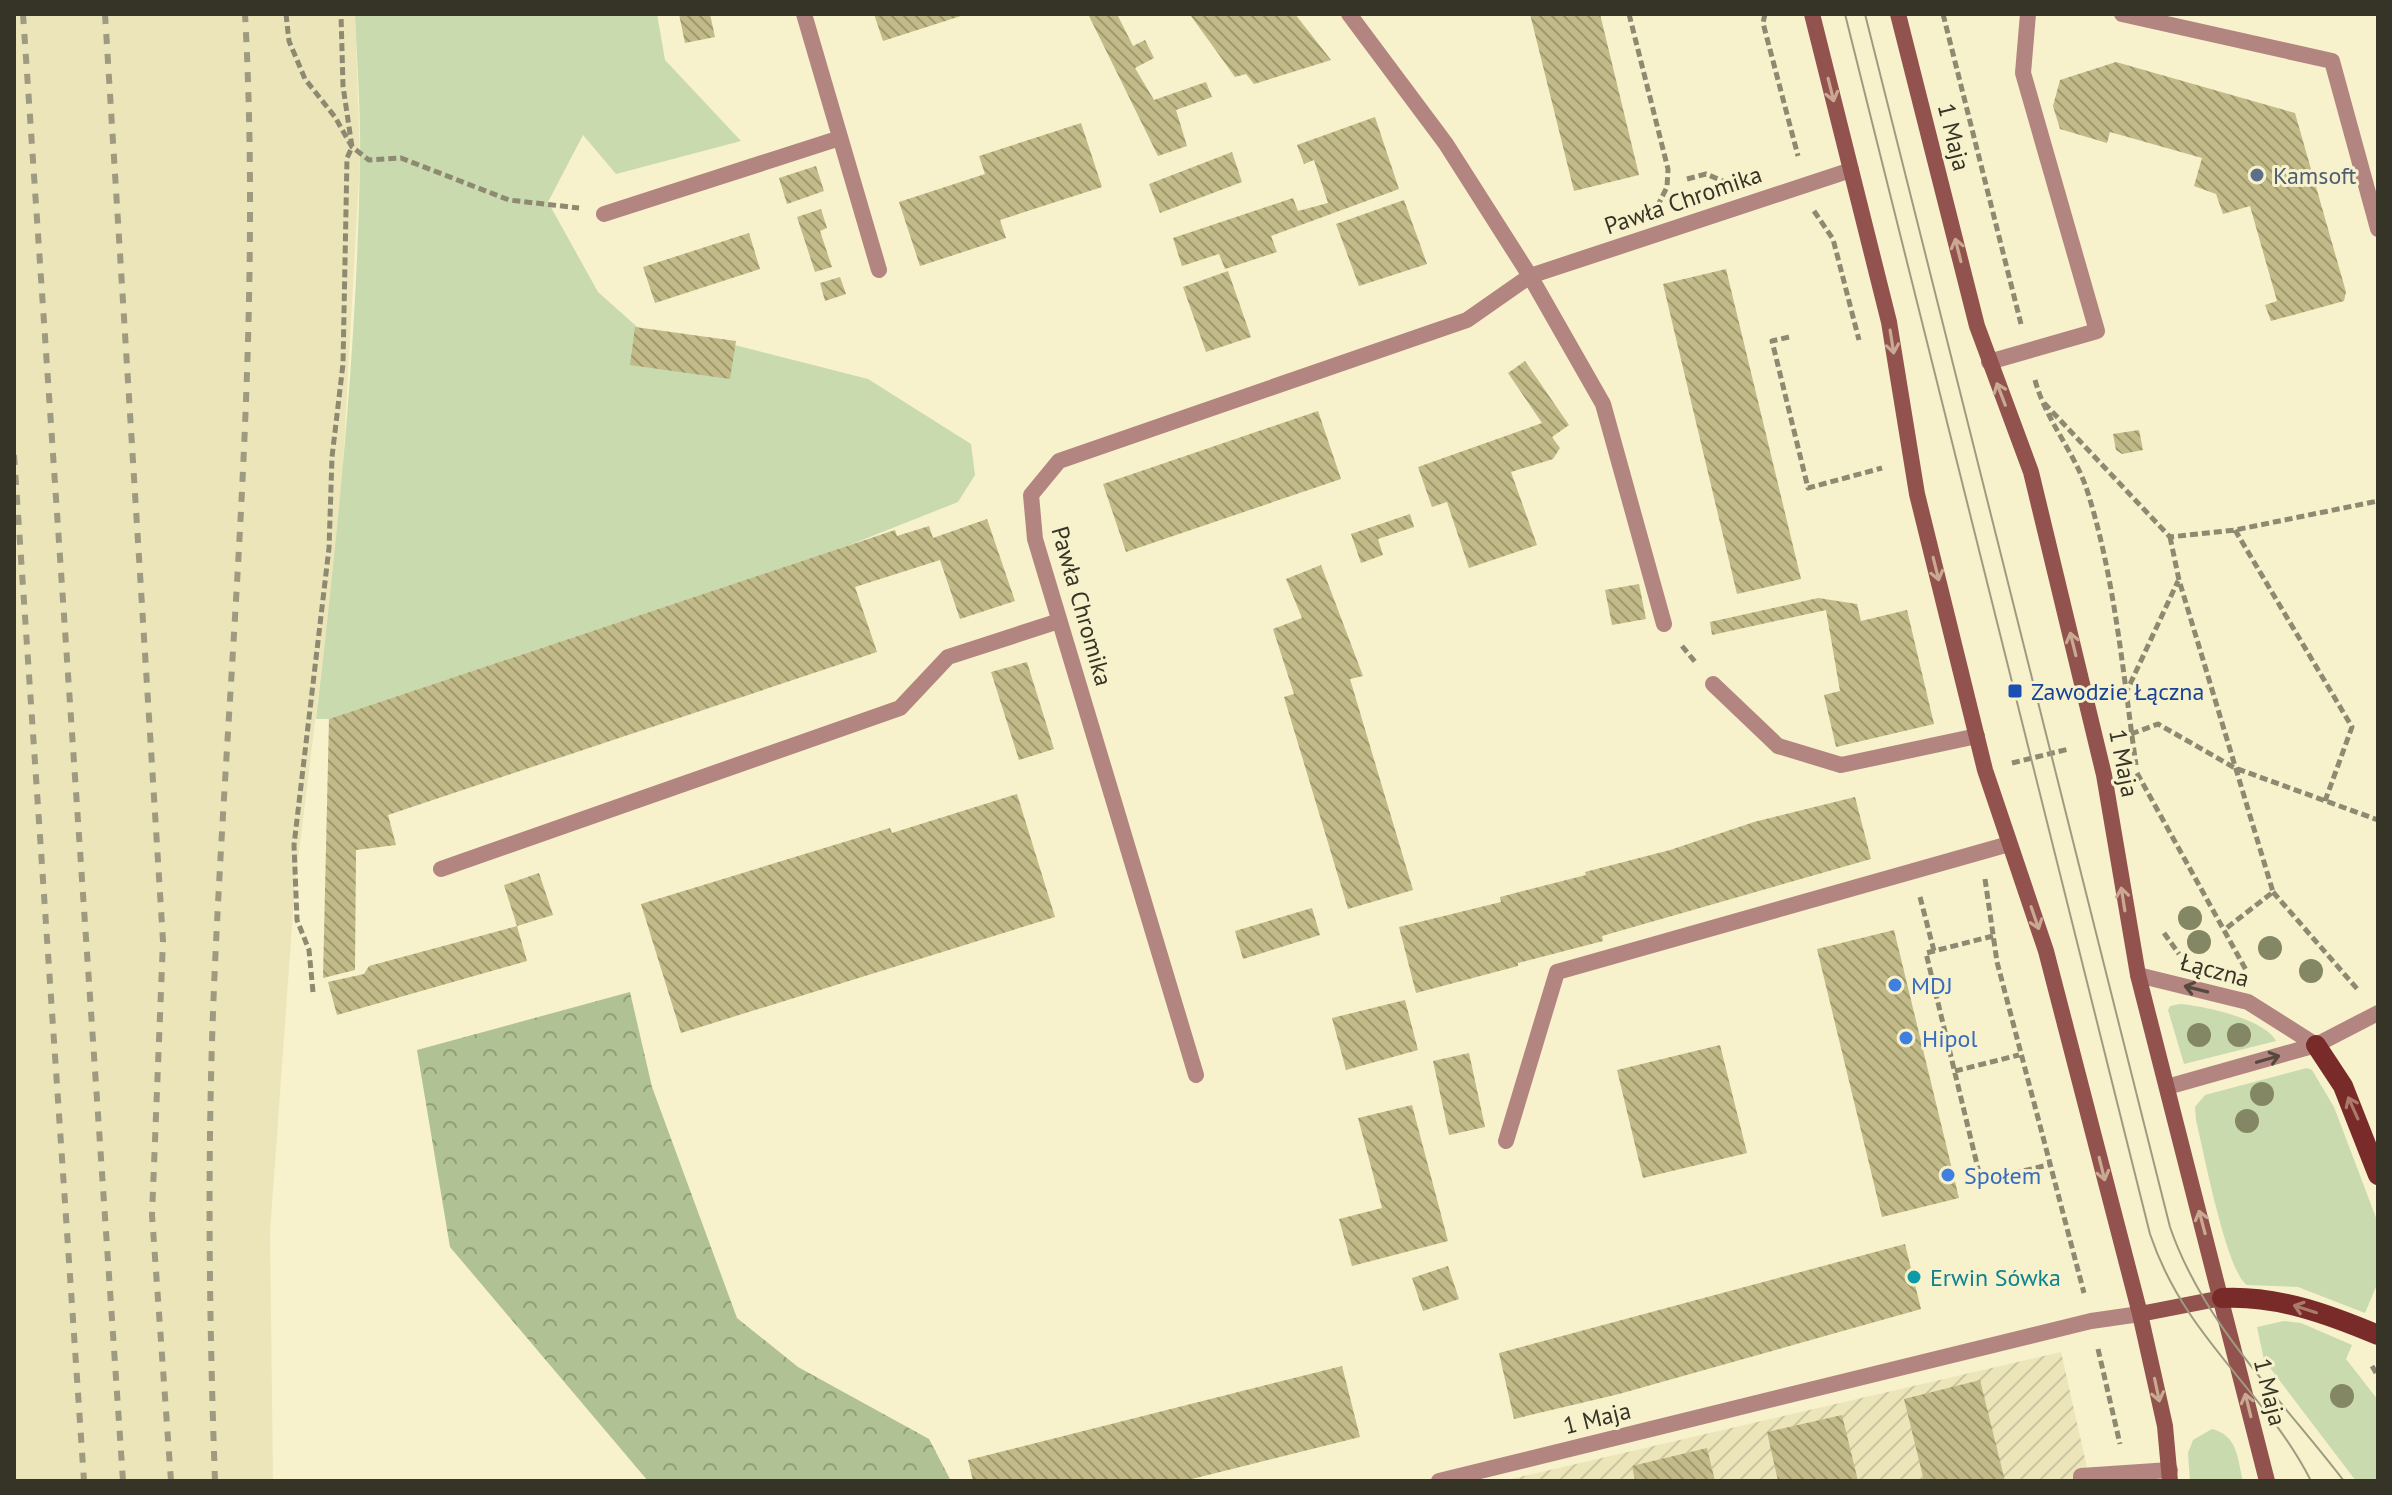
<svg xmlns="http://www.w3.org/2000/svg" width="2392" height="1495" font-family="'PT Sans',sans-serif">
<defs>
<pattern id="industrial-furrows" width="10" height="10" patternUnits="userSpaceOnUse" patternTransform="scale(2)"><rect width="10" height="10" fill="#ece5ba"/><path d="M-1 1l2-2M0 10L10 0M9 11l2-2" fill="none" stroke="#cbc5a0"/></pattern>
<pattern id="forest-crowns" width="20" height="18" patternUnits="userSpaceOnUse" patternTransform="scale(2)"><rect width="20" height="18" fill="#b0c293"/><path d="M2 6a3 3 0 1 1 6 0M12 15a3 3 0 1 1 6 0" fill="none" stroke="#909e78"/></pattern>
<pattern id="building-back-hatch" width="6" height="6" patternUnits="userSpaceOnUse" patternTransform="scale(2)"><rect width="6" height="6" fill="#c2ba88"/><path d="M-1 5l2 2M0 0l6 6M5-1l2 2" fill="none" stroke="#9e986f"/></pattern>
</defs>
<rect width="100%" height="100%" fill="#f7f1cc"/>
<path fill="url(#industrial-furrows)" d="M 2061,1352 L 2090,1481 L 1502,1481 Z"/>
<path fill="#ece5ba" d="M 14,14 L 355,14 L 360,158 L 340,520 L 295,884 L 270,1232 L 273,1481 L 14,1481 Z"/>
<path fill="#c8daae" d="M 355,14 L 657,14 L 665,60 L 741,141 L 616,174 L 583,135 L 548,202 L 598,292 L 644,333 L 711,339 L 868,379 L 971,444 L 975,475 L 958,502 L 842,548 L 329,719 L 316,719 C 338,533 357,347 360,160 C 361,112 357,63 355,14 Z
M 2180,1004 C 2204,1006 2265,1019 2276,1041 L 2184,1064 L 2168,1010 L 2170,1006 Z
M 2307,1068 L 2312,1070 L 2334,1107 L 2378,1223 L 2378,1282 L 2365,1313 L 2298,1287 L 2247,1285 C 2227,1273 2203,1149 2196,1120 L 2195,1107 L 2205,1095 Z
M 2284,1321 L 2301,1323 L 2352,1345 L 2346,1359 L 2378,1400 L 2378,1481 L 2356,1481 L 2264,1360 L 2257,1327 Z
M 2212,1429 C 2238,1436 2237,1457 2243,1481 L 2190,1481 L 2188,1453 L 2193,1440 Z"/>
<path fill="url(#forest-crowns)" d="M 630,992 L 652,1087 L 737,1318 L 798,1367 L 929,1439 L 951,1481 L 648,1481 L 450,1247 L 417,1050 Z"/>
<path fill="url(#building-back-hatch)" d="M 679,14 L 710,14 L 715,37 L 685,43 Z
M 874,14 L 964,14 L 964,15 L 883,41 Z
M 1088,14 L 1117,14 L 1133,46 L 1145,40 L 1154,58 L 1135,68 L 1154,100 L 1206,82 L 1212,97 L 1176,110 L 1187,146 L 1158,156 Z
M 1195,14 L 1295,14 L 1331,60 L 1254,84 L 1246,74 L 1235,77 L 1191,16 Z
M 1530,14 L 1600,14 L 1639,175 L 1574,191 Z
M 2116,62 L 2295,113 L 2346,292 L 2344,301 L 2271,321 L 2265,305 L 2277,301 L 2250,206 L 2223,214 L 2216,194 L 2194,186 L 2202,158 L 2110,132 L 2107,143 L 2060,129 L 2053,106 L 2060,80 Z
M 1375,117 L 1399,189 L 1271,236 L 1277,252 L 1225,269 L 1219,254 L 1182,266 L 1173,238 L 1293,198 L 1298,211 L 1328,203 L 1314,160 L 1304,164 L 1297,145 Z
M 1081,123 L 1102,187 L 1000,220 L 1006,238 L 920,266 L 899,202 L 985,174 L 979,156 Z
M 1232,152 L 1242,182 L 1160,213 L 1149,184 Z
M 816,166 L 824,191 L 787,204 L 779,178 Z
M 1404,200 L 1427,264 L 1359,286 L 1336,224 Z
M 821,209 L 827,228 L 820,231 L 832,267 L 815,272 L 797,217 Z
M 749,233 L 760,269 L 655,303 L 643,267 Z
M 1726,269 L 1801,579 L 1737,594 L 1663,284 Z
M 1228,271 L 1251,337 L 1206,352 L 1183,287 Z
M 840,277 L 846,294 L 825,301 L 820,283 Z
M 635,327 L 736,341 L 730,379 L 630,365 Z
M 1525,361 L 1569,425 L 1552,437 L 1560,448 L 1553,459 L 1511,472 L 1537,545 L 1469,568 L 1447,502 L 1432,507 L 1418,467 L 1542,423 L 1508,373 Z
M 1318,411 L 1341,479 L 1126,552 L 1103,484 Z
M 2139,430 L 2143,450 L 2122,454 L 2116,450 L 2113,434 Z
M 1410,514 L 1414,527 L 1378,539 L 1383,555 L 1361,563 L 1351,534 Z
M 987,519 L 1015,601 L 960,619 L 940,560 L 855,587 L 877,652 L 388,815 L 396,845 L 356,850 L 355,970 L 323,978 L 329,719 L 895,530 L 897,536 L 929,526 L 933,538 Z
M 1321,565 L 1363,676 L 1350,679 L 1413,890 L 1348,909 L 1284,697 L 1294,694 L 1273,629 L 1302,618 L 1286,579 Z
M 1639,584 L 1646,619 L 1612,625 L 1605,590 Z
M 1818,598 L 1857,604 L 1861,621 L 1907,610 L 1934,724 L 1836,747 L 1824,695 L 1840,691 L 1826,610 L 1712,635 L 1710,622 Z
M 1027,662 L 1054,749 L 1019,760 L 991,672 Z
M 1017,794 L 1055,917 L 681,1033 L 641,904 L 890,828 L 892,833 Z
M 1855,797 L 1871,859 L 1602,936 L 1603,941 L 1518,963 L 1518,966 L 1416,993 L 1399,927 L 1501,902 L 1500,897 L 1586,875 L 1585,872 L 1670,850 L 1754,822 Z
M 539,873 L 553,915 L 517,926 L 504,885 Z
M 1312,908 L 1320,935 L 1243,959 L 1235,931 Z
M 517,926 L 527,961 L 337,1015 L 328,982 L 364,974 L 369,966 Z
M 1894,930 L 1959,1198 L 1882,1217 L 1817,949 Z
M 1405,1000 L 1418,1050 L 1346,1070 L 1332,1018 Z
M 1720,1045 L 1747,1153 L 1643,1178 L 1617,1070 Z
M 1469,1053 L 1485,1127 L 1449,1135 L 1433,1061 Z
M 1412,1105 L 1448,1241 L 1352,1266 L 1339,1219 L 1382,1208 L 1358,1118 Z
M 1905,1244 L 1921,1309 L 1619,1394 L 1514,1419 L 1499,1353 Z
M 1448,1266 L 1459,1299 L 1423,1311 L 1412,1278 Z
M 1342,1366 L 1360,1437 L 1184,1481 L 973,1481 L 968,1460 Z
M 1980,1380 L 2005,1481 L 1924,1481 L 1904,1399 Z
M 1842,1415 L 1858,1481 L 1778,1481 L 1767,1432 Z
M 1707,1448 L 1715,1481 L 1635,1481 L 1632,1466 Z"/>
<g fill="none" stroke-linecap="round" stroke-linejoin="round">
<path stroke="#8e8a72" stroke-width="5" stroke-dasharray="8 4" stroke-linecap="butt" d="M 286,14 L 289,41 L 305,79 L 335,117 L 352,147 L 369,160 L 401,158 L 509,200 L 579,208
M 1629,14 L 1668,169 L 1667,187 L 1659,203
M 1765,14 L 1763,23 L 1798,156
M 1943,14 L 2021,324
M 1687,179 L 1706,174 L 1723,181
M 1814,211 L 1833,239 L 1859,340
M 1789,337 L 1772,341 L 1808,488 L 1882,468
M 2035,380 C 2046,421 2074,451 2087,490 C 2115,578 2123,674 2136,765
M 2044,403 L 2170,537 L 2235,530 L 2378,501
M 2235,530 L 2352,727 L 2325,801
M 2170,537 L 2179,580 L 2273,892 L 2224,930
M 1682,646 L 1696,663
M 2125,695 L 2178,581
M 2131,734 L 2158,724 L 2235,768 L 2378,820
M 2012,763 L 2069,749
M 2137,773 L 2246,970
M 1985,879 L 1997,962 L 2084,1293
M 2273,892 L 2359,991
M 1920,897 L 1934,951
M 2164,933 L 2179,954
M 1993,936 L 1926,953 L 1981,1181 L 2052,1164
M 313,992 L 309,950 L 297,920 L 294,845 L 329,548 L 332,457 L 343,364 L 347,158 L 352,147 L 343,86 L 341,14
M 1955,1071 L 2019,1055
M 2098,1349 L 2120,1444
M 2372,1366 L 2378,1376"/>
<path stroke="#b38581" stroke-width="16" d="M 804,14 L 879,270
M 2122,14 L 2332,61 L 2378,229
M 604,214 L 840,138
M 1530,276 L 1603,404 L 1664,624
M 1989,362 L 2097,331 L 2023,73 L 2028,14
M 1713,684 L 1778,746 L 1841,765 L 1977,736
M 441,869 L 900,708 L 948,657 L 1059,621
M 2081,1481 L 2081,1476 L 2170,1470"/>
<path stroke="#b38581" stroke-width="16" d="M 1349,14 L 1446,144 L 1530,276
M 2138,975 L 2248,1002 L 2316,1045
M 1196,1075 L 1035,539 L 1031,495 L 1059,461 L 1467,320 L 1530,276 L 1851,170
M 2167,1087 L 2316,1045 L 2378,1013
M 1506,1141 L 1557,972 L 2009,844
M 1439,1481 L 2091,1321 L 2140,1314"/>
<path stroke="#92524d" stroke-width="16" d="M 1812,14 L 1889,322 L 1917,494 L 1985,770 L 2046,951 L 2140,1314 L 2165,1426 L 2170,1481
M 1898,14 L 1977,326 L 2031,472 L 2104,775 L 2138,975 L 2267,1481
M 2140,1314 L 2222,1298"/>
<path stroke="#782b29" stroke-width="20" d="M 2316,1045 L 2343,1086 L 2378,1175
M 2222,1298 C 2276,1295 2328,1314 2378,1335"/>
<path stroke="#9f9b80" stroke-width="2" d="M 1845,14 L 2150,1234 C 2185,1339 2265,1390 2311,1481
M 1865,14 L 2170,1227 C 2203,1324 2283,1401 2344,1481"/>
<path stroke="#9f9b80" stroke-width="6" stroke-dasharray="10 10" stroke-linecap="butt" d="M 23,14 L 123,1481
M 105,14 L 163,941 L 152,1215 L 171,1481
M 14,455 L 84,1481
M 215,1481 C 209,1316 207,1152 214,987 C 228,663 263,338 245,14"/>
</g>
<g fill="#848763">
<circle cx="2190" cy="918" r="12"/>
<circle cx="2199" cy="942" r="12"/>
<circle cx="2270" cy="948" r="12"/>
<circle cx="2311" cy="971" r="12"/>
<circle cx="2199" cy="1035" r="12"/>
<circle cx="2239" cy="1035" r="12"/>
<circle cx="2262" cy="1094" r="12"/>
<circle cx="2247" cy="1121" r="12"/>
<circle cx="2342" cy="1396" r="12"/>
</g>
<defs><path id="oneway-shaft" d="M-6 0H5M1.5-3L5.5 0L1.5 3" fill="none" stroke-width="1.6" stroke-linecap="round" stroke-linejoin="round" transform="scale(2)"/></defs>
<g stroke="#caa993">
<use href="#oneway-shaft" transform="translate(1831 90) rotate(76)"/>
<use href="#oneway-shaft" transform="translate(1958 250) rotate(-104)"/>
<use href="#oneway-shaft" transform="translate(1892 342) rotate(81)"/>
<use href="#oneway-shaft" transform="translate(2001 394) rotate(-111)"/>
<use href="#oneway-shaft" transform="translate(1936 569) rotate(76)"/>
<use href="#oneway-shaft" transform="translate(2073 644) rotate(-104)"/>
<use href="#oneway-shaft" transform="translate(2123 899) rotate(-99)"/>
<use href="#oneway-shaft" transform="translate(2035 918) rotate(71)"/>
<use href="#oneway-shaft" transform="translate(2102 1169) rotate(76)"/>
<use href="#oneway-shaft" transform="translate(2202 1222) rotate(-105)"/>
<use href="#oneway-shaft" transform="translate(2157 1390) rotate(78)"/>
<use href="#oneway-shaft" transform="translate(2248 1405) rotate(-104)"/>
</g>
<g stroke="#55483d">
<use href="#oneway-shaft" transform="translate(2196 989) rotate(-166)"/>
<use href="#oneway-shaft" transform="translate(2268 1059) rotate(-16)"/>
</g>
<g stroke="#ab7a6a">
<use href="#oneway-shaft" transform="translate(2353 1108) rotate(-114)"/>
<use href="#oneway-shaft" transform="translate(2305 1309) rotate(-162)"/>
</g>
<circle fill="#5c6f8a" stroke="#f7f1cc" stroke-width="3" cx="2257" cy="175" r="8"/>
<rect fill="#1a4fb4" stroke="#f7f1cc" stroke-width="3" x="2007" y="683" width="16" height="16" rx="4"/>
<g fill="#3f7fe0" stroke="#f7f1cc" stroke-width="3">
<circle cx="1895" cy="985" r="8"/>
<circle cx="1906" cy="1038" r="8"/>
<circle cx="1948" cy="1175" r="8"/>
</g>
<circle fill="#0f9aa8" stroke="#f7f1cc" stroke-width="3" cx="1914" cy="1277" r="8"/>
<g text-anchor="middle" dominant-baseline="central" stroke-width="6" stroke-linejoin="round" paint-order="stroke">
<g font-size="24" fill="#363426" stroke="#f7f1cc">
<text transform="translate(1954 137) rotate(76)">1 Maja</text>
<text transform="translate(1683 200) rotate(-19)">Pawła Chromika</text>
<text transform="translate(1082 606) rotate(74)">Pawła Chromika</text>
<text transform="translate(2124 763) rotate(79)">1 Maja</text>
<text transform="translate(2215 970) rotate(15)">Łączna</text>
<text transform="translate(2270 1392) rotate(76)">1 Maja</text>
<text transform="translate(1597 1418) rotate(-14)">1 Maja</text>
</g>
<g font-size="24" fill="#4e5e75" stroke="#f7f1cc" text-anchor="start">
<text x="2273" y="175">Kamsoft</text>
</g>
<g font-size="24" fill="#164399" stroke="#f7f1cc" text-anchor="start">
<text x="2031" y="691">Zawodzie Łączna</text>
</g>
<g font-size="24" fill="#366cbe" stroke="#f7f1cc" text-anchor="start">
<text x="1911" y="985">MDJ</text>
<text x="1922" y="1038">Hipol</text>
<text x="1964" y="1175">Społem</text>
</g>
<g font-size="24" fill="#0d838f" stroke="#f7f1cc" text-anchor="start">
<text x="1930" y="1277">Erwin Sówka</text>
</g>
</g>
<rect width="2392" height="1495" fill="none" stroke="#363426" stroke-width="32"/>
</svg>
